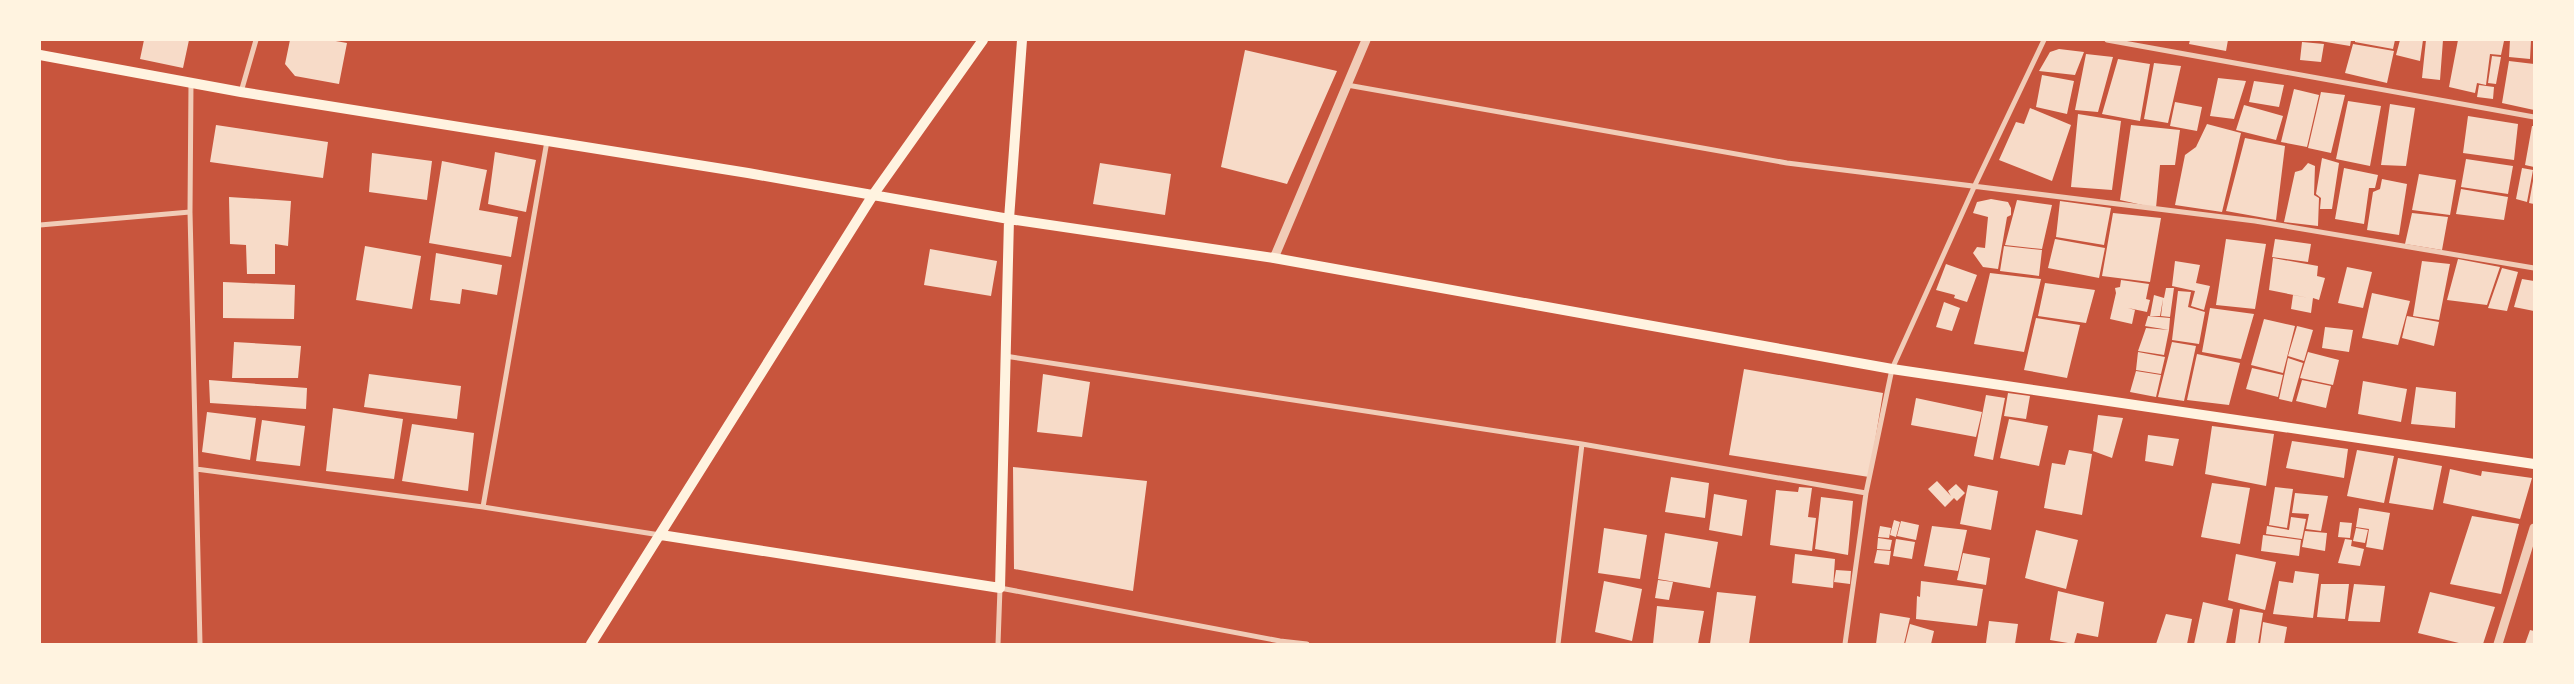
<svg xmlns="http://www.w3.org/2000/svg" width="2574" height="684" font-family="'PT Sans',sans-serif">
<rect width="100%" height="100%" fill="#c8553d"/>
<path fill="#f7dbc8" d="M 144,40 L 189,40 L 183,68 L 140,59 Z
M 290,40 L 330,40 L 347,43 L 339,84 L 295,76 L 285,64 Z
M 2190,40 L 2228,40 L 2226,51 L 2189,44 Z
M 2314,40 L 2351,40 L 2350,46 Z
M 2355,40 L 2395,40 L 2393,49 L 2355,42 Z
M 2400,40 L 2423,40 L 2420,61 L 2396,55 Z
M 2426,40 L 2443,40 L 2440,80 L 2422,78 Z
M 2458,40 L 2504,41 L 2501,55 L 2490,54 L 2486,85 L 2477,83 L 2475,93 L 2449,87 Z
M 2510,40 L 2531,40 L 2530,59 L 2509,57 Z
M 2302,42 L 2324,44 L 2321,62 L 2300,60 Z
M 2353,44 L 2394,51 L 2387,83 L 2345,73 Z
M 2059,49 L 2084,52 L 2075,75 L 2039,71 L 2050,52 Z
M 1245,50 L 1337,71 L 1287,184 L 1221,167 Z
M 2086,54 L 2113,57 L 2098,112 L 2075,110 Z
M 2492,56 L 2501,57 L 2496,84 L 2488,83 Z
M 2118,59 L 2150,64 L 2140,121 L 2102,114 Z
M 2509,61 L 2534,64 L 2534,110 L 2502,103 Z
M 2154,63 L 2181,66 L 2168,123 L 2144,119 Z
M 2042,75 L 2074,81 L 2067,114 L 2036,107 Z
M 2218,78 L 2246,81 L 2234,119 L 2210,116 Z
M 2254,81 L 2284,85 L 2279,107 L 2249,102 Z
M 2479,85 L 2494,87 L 2493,99 L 2477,97 Z
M 2294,89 L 2319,95 L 2307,147 L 2281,142 Z
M 2321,92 L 2345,95 L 2331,153 L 2308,148 Z
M 2348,101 L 2381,106 L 2370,166 L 2336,159 Z
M 2175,102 L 2202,107 L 2197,131 L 2170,126 Z
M 2390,104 L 2415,108 L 2406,166 L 2381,165 Z
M 2244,105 L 2283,116 L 2276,140 L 2236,130 Z
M 2030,108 L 2071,125 L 2052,181 L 1999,160 L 2016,122 L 2024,124 Z
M 2078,114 L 2121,121 L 2112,190 L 2071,187 Z
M 2468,116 L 2518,124 L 2514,160 L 2463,153 Z
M 2207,124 L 2241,133 L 2222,212 L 2175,205 L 2185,155 L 2196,147 Z
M 216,125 L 328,142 L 323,178 L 210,162 Z
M 2131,125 L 2180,130 L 2175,165 L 2160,165 L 2156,208 L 2120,200 Z
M 2532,126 L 2534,126 L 2534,167 L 2525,165 Z
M 2245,138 L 2285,146 L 2276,220 L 2226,211 Z
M 495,152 L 536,160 L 526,212 L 488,204 Z
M 372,153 L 432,161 L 427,200 L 369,192 Z
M 2322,158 L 2339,163 L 2332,209 L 2320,209 L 2321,198 L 2316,194 Z
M 2466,159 L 2513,166 L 2508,194 L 2461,187 Z
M 442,161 L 487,170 L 479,210 L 518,217 L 511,257 L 429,243 Z
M 1100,163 L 1171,174 L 1165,215 L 1093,204 Z
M 2308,163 L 2315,166 L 2314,195 L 2319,198 L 2318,226 L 2284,222 L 2295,172 L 2302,170 Z
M 2344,168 L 2378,175 L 2375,188 L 2369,188 L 2364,224 L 2335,219 Z
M 2522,168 L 2533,170 L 2527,202 L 2516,199 Z
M 2419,174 L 2456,180 L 2450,215 L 2412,210 Z
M 2382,179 L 2407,184 L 2399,235 L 2367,230 L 2373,192 L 2380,189 Z
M 2533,181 L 2534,182 L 2534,204 L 2529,203 Z
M 2461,189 L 2508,197 L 2504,220 L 2456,214 Z
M 229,197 L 291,201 L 288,246 L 275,244 L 275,274 L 247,274 L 246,245 L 230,244 Z
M 1991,199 L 2008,202 L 2011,208 L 2011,215 L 2007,217 L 1998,269 L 1983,267 L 1973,253 L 1977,247 L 1985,248 L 1988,217 L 1973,213 L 1977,202 Z
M 2017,200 L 2052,205 L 2042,249 L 2005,245 Z
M 2060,201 L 2111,208 L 2104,245 L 2056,237 Z
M 2113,213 L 2161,218 L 2150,282 L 2102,276 Z
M 2412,213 L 2448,217 L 2442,250 L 2405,244 Z
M 2055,239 L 2105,248 L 2099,278 L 2048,268 Z
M 2226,239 L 2266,244 L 2255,309 L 2216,305 Z
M 2275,239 L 2311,244 L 2308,262 L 2272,257 Z
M 365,246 L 421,256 L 412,309 L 356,300 Z
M 2004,246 L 2042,250 L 2039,276 L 2000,271 Z
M 930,249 L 997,261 L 991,296 L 924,285 Z
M 436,253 L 502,265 L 497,295 L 462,289 L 460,304 L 430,300 Z
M 2273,258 L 2318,266 L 2317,276 L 2325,278 L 2319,300 L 2313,298 L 2311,313 L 2291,309 L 2293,295 L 2309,298 L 2269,290 Z
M 2458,259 L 2500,267 L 2487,305 L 2447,300 Z
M 2175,261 L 2200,265 L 2196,283 L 2210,286 L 2204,310 L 2191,306 L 2195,291 L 2172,286 Z
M 2422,261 L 2450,264 L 2439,320 L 2413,316 Z
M 1946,264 L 1977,275 L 1967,302 L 1954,298 L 1955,295 L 1936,290 Z
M 2347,267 L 2372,272 L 2363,308 L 2338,303 Z
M 2502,268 L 2518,272 L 2507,311 L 2488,308 Z
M 1990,273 L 2041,279 L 2024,352 L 1974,344 Z
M 2522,279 L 2534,281 L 2534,311 L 2514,307 Z
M 2121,280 L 2149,284 L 2146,299 L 2150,300 L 2147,312 L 2128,308 L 2135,310 L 2132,324 L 2110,319 L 2116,293 L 2115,288 L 2120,287 Z
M 223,282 L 295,285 L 294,319 L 223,318 Z
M 2045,283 L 2095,290 L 2086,323 L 2038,316 Z
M 2166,288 L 2174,288 L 2170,317 L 2161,316 L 2163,299 L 2160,316 L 2150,316 L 2154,295 L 2164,298 Z
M 2178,291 L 2191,292 L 2188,307 L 2205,312 L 2199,344 L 2172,340 Z
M 2372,293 L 2410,301 L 2398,345 L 2362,338 Z
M 1944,302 L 1960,308 L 1952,331 L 1936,327 Z
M 2210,308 L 2254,314 L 2241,359 L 2202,352 Z
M 2148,316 L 2170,318 L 2169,330 L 2145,326 Z
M 2407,316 L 2439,322 L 2434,346 L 2402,338 Z
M 2036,318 L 2080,325 L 2067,378 L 2024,370 Z
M 2264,319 L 2295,326 L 2283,373 L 2251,365 Z
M 2297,326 L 2313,330 L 2304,361 L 2288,356 Z
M 2325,327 L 2353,330 L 2349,352 L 2322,348 Z
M 2146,328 L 2169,330 L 2164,355 L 2138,351 Z
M 234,342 L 301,346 L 298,378 L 232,378 Z
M 2172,342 L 2196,346 L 2184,401 L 2158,397 Z
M 2138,352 L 2165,357 L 2161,374 L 2136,370 Z
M 2308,352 L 2339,360 L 2333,385 L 2300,378 Z
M 2197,354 L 2240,363 L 2229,405 L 2187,400 Z
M 2288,358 L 2303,363 L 2292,402 L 2279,399 Z
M 2252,368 L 2283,375 L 2278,397 L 2246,389 Z
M 1744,369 L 1883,393 L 1869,477 L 1729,455 Z
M 2136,371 L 2161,375 L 2156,397 L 2130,392 Z
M 369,374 L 461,386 L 457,419 L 364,407 Z
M 1043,374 L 1090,382 L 1082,437 L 1037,432 Z
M 209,380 L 307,388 L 306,409 L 210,403 Z
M 2302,380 L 2331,386 L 2326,408 L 2296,401 Z
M 2363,381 L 2407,389 L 2401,422 L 2358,414 Z
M 2416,387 L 2456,392 L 2455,428 L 2411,424 Z
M 2008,393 L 2030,396 L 2026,419 L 2004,416 Z
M 1986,395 L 2005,398 L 1993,460 L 1974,456 Z
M 1916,398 L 1982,412 L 1976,437 L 1911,425 Z
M 333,408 L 403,419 L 394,479 L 326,471 Z
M 207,412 L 256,418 L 250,460 L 202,452 Z
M 2098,415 L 2123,418 L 2112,458 L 2093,451 Z
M 2009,419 L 2048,426 L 2039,466 L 2000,458 Z
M 262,420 L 305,426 L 300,466 L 256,461 Z
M 412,424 L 474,433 L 468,491 L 402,481 Z
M 2212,426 L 2274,434 L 2266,486 L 2205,474 Z
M 2148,435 L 2179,439 L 2173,466 L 2145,461 Z
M 2292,441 L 2348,449 L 2344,478 L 2286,468 Z
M 2069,450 L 2092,454 L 2082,515 L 2044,508 L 2052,463 L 2065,465 Z
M 2357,450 L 2394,456 L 2384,503 L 2347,496 Z
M 2398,458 L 2442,466 L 2433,510 L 2389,503 Z
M 1013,467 L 1147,481 L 1133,591 L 1014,569 Z
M 2450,469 L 2481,476 L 2482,471 L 2532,478 L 2520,519 L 2443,503 Z
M 1671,477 L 1709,483 L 1705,518 L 1665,512 Z
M 1937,481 L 1951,496 L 1948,491 L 1956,484 L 1965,493 L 1957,501 L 1954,498 L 1945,507 L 1928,489 Z
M 2212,483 L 2250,488 L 2240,544 L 2201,537 Z
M 1968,485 L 1998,491 L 1991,530 L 1960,524 Z
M 1799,487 L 1812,488 L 1808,517 L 1816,518 L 1812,551 L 1770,545 L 1776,490 L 1798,492 Z
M 2275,487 L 2293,489 L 2287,528 L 2269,525 Z
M 2295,493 L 2328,496 L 2321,531 L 2306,529 L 2309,514 L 2292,513 Z
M 1714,494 L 1747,500 L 1742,536 L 1709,530 Z
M 1821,497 L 1853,501 L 1848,555 L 1815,549 Z
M 2359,508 L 2390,513 L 2383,550 L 2366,547 L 2369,529 L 2356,527 Z
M 2472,516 L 2519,524 L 2501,594 L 2450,584 Z
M 2291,517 L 2306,519 L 2302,539 L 2266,534 L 2267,526 L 2289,530 Z
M 1894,520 L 1900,522 L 1896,537 L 1890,535 Z
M 1901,521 L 1919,525 L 1916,540 L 1897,536 Z
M 2340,522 L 2352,523 L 2350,538 L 2338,537 Z
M 1880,526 L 1891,528 L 1889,538 L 1878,537 Z
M 1932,526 L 1967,530 L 1958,571 L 1924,566 Z
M 1604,528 L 1647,535 L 1640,579 L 1598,573 Z
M 2356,528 L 2368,530 L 2365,543 L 2353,541 Z
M 2036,530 L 2078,540 L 2066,589 L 2025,578 Z
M 2305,531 L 2327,533 L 2325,551 L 2302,547 Z
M 1665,533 L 1718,542 L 1710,588 L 1658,579 Z
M 2263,535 L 2301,540 L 2299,556 L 2261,551 Z
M 1878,538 L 1892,540 L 1890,550 L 1877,549 Z
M 1896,539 L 1915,542 L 1912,559 L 1893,556 Z
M 2345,539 L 2352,540 L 2351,546 L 2364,549 L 2360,566 L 2338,563 Z
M 1877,550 L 1891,551 L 1889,565 L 1874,563 Z
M 1963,553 L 1990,558 L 1986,585 L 1957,580 Z
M 1795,554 L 1835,559 L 1833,588 L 1792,583 Z
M 2236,554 L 2276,562 L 2265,610 L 2228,600 Z
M 1836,570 L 1851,571 L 1850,584 L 1834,582 Z
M 2295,571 L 2319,574 L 2313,618 L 2273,614 L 2279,581 L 2293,583 Z
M 1658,580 L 1673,582 L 1669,600 L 1655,598 Z
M 1604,581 L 1642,589 L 1632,641 L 1595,632 Z
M 1921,581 L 1983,589 L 1977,626 L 1916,619 L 1917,596 L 1920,597 Z
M 2321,584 L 2349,584 L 2345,619 L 2317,617 Z
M 2354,584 L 2385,586 L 2380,622 L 2348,621 Z
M 2058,591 L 2104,602 L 2098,637 L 2077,633 L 2074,644 L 2050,640 Z
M 1717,592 L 1756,596 L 1749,644 L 1710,644 Z
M 2430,592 L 2495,607 L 2483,644 L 2463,644 L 2418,633 Z
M 2203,602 L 2233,609 L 2226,644 L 2194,644 Z
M 1657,606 L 1704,611 L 1698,644 L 1653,644 Z
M 2240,609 L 2263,613 L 2258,644 L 2235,644 Z
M 1880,613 L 1910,618 L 1904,644 L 1876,644 Z
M 2166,614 L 2192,619 L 2187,644 L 2156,644 Z
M 1989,621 L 2018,624 L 2015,644 L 1986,643 Z
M 2263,622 L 2287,627 L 2284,644 L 2260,644 Z
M 1910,624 L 1934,631 L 1931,644 L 1905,644 Z
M 2530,630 L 2534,631 L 2534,644 L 2525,644 Z"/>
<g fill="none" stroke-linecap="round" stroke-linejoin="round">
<path stroke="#f1ccb7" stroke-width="5" d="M 2107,40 L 2534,117
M 191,83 L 190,212 L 200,644
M 1347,85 L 1787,163 L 2255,221 L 2534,268
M 241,92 L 256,40
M 40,225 L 190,212
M 1005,356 L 1582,444 L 1866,493
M 196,469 L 483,507 L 660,535
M 483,507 L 547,141
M 998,644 L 1000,588 L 1280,641 L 1307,644
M 1558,644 L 1582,444
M 1845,644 L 1866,493 L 1892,369 L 1975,185 L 2044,40"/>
<path stroke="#f1ccb7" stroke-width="9" d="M 1274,258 L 1366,40
M 2498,644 L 2534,528"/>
<path stroke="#fff3e0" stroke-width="10" d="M 40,55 L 241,92 L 748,173 L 1009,219 L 1274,258 L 1892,369 L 2534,464
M 661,535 L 1000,588 L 1009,219 L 1022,40
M 591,644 L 873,195 L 983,40"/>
</g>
<rect width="2574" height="684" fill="none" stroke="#fff3e0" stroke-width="82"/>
</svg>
